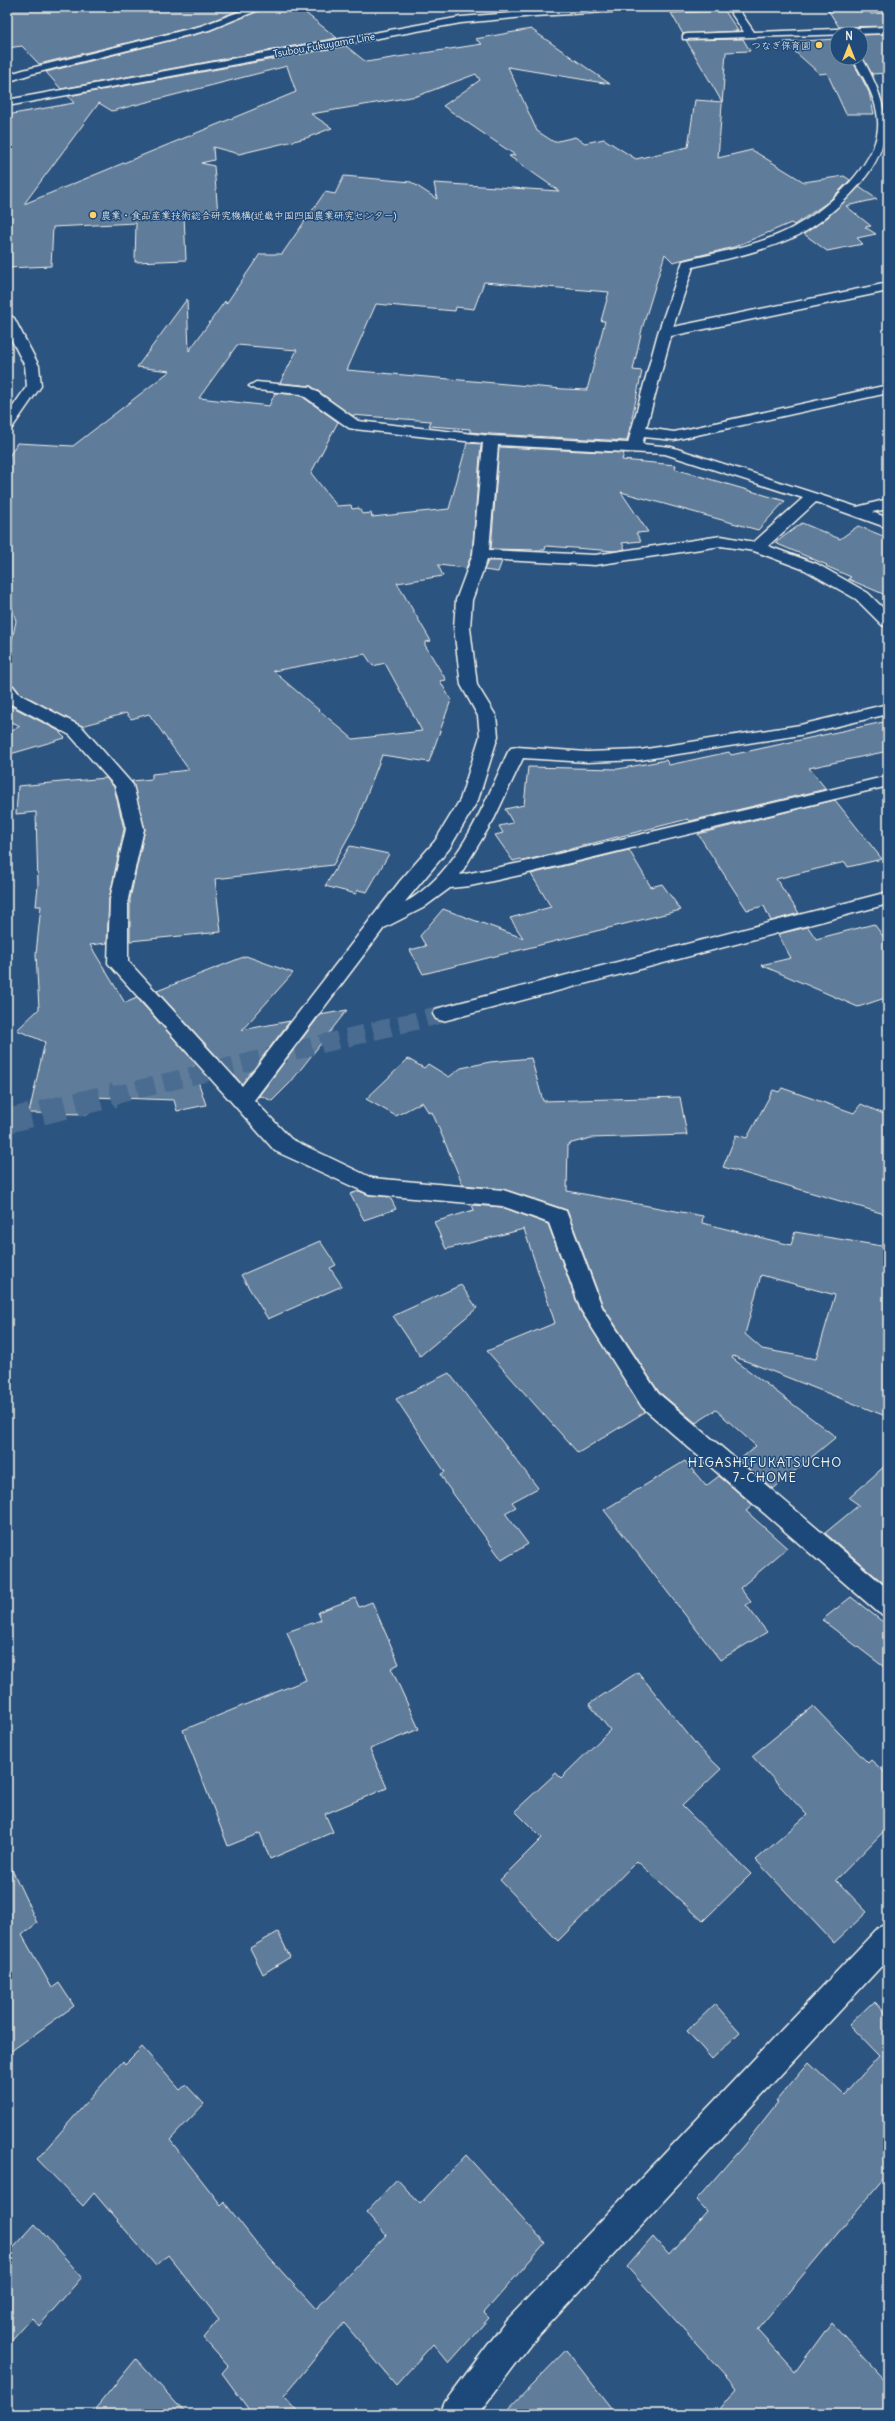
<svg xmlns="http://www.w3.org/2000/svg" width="895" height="2421" font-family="Delius,'Klee One',sans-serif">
<rect width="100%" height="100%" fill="#2c5481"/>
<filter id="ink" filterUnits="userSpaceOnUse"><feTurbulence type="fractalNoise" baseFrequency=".025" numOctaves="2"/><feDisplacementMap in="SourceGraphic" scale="8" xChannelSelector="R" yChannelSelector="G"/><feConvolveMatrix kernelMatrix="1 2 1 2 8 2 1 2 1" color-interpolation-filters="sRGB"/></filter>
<g filter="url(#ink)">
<path fill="#5e7b9a" stroke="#f4f1e8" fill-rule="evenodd" d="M 7,7 L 248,7 L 201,25 L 39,64 L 22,46 L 7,48 Z
M 267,7 L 298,7 L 337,38 L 61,89 L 46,72 L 209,31 Z
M 826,7 L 865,7 L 871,14 L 888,13 L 888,26 L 839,27 Z
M 725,11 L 738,31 L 683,34 L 671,13 Z
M 531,29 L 610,84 L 508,67 L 537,131 L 554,142 L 575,137 L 585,143 L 604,139 L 636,159 L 688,147 L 695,100 L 722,102 L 686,40 L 743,39 L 750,51 L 726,52 L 718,158 L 752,150 L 804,182 L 844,176 L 850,180 L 828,202 L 794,225 L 791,223 L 734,247 L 673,262 L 665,254 L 642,329 L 633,370 L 642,371 L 627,441 L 491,434 L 470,432 L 470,429 L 429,426 L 431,421 L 351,415 L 311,386 L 280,383 L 297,350 L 237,345 L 199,398 L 269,406 L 275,393 L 300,395 L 338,422 L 311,473 L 337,506 L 351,505 L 352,509 L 359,508 L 362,514 L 371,513 L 372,517 L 449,509 L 467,443 L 481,444 L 472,554 L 466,568 L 438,565 L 443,576 L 397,583 L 431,641 L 425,642 L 425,645 L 446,680 L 440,681 L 451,700 L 429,762 L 382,755 L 356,823 L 333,865 L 215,879 L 221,932 L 130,941 L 130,899 L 145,829 L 132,781 L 152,779 L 152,774 L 189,770 L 149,714 L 131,719 L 126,713 L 82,726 L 20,693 L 13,685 L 7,684 L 12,659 L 8,659 L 16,621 L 7,589 L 7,460 L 17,443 L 73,446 L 170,371 L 137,367 L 187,299 L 189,351 L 225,301 L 226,304 L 260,254 L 282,254 L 325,192 L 335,194 L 344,176 L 411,182 L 437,199 L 434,183 L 559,191 L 509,156 L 515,155 L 443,106 L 480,80 L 476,74 L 417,96 L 311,114 L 332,128 L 306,138 L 239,154 L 213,147 L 214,160 L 201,163 L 214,166 L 218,214 L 184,215 L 186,260 L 135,262 L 136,223 L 53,227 L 51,266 L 7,268 L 7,115 L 74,103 L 68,96 L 346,46 L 366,62 L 482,44 L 475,39 ZM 287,66 L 296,92 L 24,204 L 99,103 L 112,111 ZM 484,282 L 609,292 L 601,321 L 605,321 L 587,390 L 563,389 L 347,370 L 376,304 L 455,311 L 456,307 L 474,309 ZM 365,654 L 373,666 L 385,663 L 422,731 L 353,739 L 273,671 Z
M 888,34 L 888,73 L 872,74 L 861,55 L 861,35 Z
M 837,39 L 837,58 L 851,58 L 869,92 L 874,114 L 846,114 L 827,73 L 820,74 L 784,42 Z
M 859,187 L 877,199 L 846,206 L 871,226 L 865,227 L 876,234 L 857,238 L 863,244 L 827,251 L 804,234 L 828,217 Z
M 499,447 L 624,453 L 622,460 L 676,465 L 675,469 L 785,501 L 758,530 L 621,492 L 648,532 L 636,533 L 641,541 L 622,543 L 625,549 L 615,551 L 546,546 L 545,550 L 491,549 Z
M 802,523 L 840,539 L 858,526 L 888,538 L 888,596 L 848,579 L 851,577 L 826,566 L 827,565 L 775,543 Z
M 488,561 L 502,561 L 498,572 L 484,570 Z
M 7,704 L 61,732 L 59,732 L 65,738 L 7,755 L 7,734 L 20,726 L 7,719 Z
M 888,721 L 888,751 L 809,768 L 826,789 L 690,821 L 688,819 L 523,861 L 521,859 L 513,861 L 495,835 L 503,833 L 499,826 L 513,823 L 505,809 L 524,805 L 528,767 L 618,769 L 666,760 L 669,765 L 729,752 L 731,755 Z
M 106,778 L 114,787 L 124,829 L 109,899 L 107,943 L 90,945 L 125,1003 L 137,998 L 201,1069 L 193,1066 L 206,1105 L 177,1111 L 174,1100 L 92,1097 L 88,1114 L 29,1113 L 45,1042 L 17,1030 L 39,1009 L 36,954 L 41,906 L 36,906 L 38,886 L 36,812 L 16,814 L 18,786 Z
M 835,800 L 882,859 L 848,867 L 845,862 L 776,879 L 799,913 L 771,921 L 764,906 L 747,910 L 698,834 Z
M 350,846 L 389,854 L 367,892 L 358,890 L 356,894 L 325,886 Z
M 629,850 L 651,887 L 662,884 L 681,910 L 423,974 L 410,950 L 426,946 L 420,936 L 443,909 L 523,938 L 510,918 L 551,907 L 531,874 Z
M 874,924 L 888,943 L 888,997 L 858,1007 L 761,965 L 791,958 L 778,934 L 808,927 L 816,939 Z
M 246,956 L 293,973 L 242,1030 L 290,1021 L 242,1084 L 157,991 Z
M 347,1010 L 290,1083 L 272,1101 L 262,1096 L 258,1097 L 320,1015 Z
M 531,1058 L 543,1101 L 680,1097 L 687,1135 L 591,1138 L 568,1144 L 567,1191 L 703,1216 L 702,1223 L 791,1245 L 795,1232 L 888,1247 L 888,1417 L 733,1356 L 732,1358 L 836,1437 L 773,1489 L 739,1460 L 756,1446 L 716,1410 L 696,1423 L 659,1392 L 603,1306 L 567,1210 L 503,1189 L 463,1185 L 432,1112 L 429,1113 L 422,1102 L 396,1116 L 366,1099 L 408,1059 L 424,1068 L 428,1064 L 449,1077 L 461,1068 L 490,1062 ZM 761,1275 L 835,1295 L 816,1359 L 762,1349 L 745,1334 Z
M 782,1088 L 854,1113 L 861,1104 L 888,1116 L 888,1215 L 723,1167 L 736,1135 L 747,1138 L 773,1090 L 779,1092 Z
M 359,1191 L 369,1195 L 390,1197 L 396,1209 L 364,1220 L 350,1194 Z
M 472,1205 L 502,1207 L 548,1224 L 580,1311 L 645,1412 L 578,1453 L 487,1351 L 555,1323 L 524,1229 L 446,1249 L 434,1222 L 474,1210 Z
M 320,1241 L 336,1265 L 330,1268 L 342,1286 L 268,1319 L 241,1275 Z
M 461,1285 L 477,1308 L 420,1356 L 393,1316 Z
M 449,1373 L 538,1488 L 512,1502 L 516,1507 L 505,1513 L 528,1544 L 502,1560 L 446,1484 L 441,1474 L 445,1472 L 396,1399 Z
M 685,1461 L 706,1486 L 719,1476 L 753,1505 L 746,1511 L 787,1548 L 740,1588 L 751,1602 L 746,1605 L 767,1632 L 720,1660 L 604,1510 Z
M 888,1463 L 888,1587 L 825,1533 L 859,1505 L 849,1498 Z
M 851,1597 L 888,1626 L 888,1670 L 822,1620 Z
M 355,1598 L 359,1607 L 372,1602 L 399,1664 L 391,1668 L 419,1729 L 370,1749 L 387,1788 L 325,1814 L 333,1832 L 270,1859 L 260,1833 L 228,1846 L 183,1730 L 306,1680 L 287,1632 L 321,1620 L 318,1612 Z
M 638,1672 L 699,1748 L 721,1769 L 682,1806 L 751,1874 L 703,1921 L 637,1861 L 558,1941 L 500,1880 L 542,1838 L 515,1811 L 556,1773 L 561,1778 L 610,1730 L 589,1704 Z
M 813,1706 L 868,1763 L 871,1760 L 888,1775 L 888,1827 L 836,1880 L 867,1912 L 834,1943 L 756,1860 L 807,1815 L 752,1756 Z
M 7,1859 L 37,1923 L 22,1935 L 52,1988 L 59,1983 L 74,2006 L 7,2054 Z
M 278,1932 L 290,1957 L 263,1974 L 250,1948 Z
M 874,2001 L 888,2016 L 888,2173 L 757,2330 L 795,2372 L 831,2323 L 888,2384 L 888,2414 L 716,2414 L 737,2388 L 627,2267 L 653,2237 L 669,2255 L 707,2212 L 696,2200 L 744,2145 L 778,2102 L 776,2101 L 809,2062 L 844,2095 L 879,2056 L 849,2025 Z
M 715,2004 L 740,2032 L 712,2059 L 687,2031 Z
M 142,2047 L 180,2090 L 186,2085 L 204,2104 L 170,2140 L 221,2205 L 224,2202 L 262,2250 L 316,2309 L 386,2235 L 366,2212 L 397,2179 L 420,2204 L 466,2155 L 545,2243 L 484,2313 L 489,2318 L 449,2363 L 433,2344 L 396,2385 L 344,2323 L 284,2396 L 300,2414 L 252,2414 L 222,2373 L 228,2366 L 203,2338 L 219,2319 L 168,2255 L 156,2266 L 94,2193 L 83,2206 L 37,2159 L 123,2061 L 125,2064 Z
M 35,2224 L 82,2277 L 39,2326 L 32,2318 L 7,2346 L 7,2255 Z
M 566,2350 L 616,2414 L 504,2414 Z
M 136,2359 L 186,2414 L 91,2414 Z"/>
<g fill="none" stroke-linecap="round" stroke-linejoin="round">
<path stroke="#4a6c90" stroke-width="18" stroke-dasharray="18 9" stroke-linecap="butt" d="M 111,1096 L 443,1014"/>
<path stroke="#4a6c90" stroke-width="24" stroke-dasharray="24 12" stroke-linecap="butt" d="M 7,1121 L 115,1095"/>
<defs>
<path id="minor" d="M 252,7 L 266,7 L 209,30 L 31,74 L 7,82 L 7,75 L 23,70 L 201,26 Z
M 727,7 L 737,7 L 754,32 L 888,27 L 888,33 L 683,39 L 683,35 L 687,34 L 744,32 Z
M 861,56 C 895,115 895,151 846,199 C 830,214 812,230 792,238 C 760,252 726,259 693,267 L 673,327 L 888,283 L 888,291 L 671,336 L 646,428 L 674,432 L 888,385 L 888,393 L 674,440 L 644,437 L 642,444 L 671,447 L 857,507 L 888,499 L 888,509 L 872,512 L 888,518 L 888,528 L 816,502 L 768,546 L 817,564 L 868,593 L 888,613 L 888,627 L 882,625 L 856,599 L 805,570 L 754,551 L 721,546 L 595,565 L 487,559 L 472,600 L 470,628 L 477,685 L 496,716 L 498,736 L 478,800 L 449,849 L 404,903 C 459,873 483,806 508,752 L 511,748 L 517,747 L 587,752 L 640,750 L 800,725 L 888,704 L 888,714 L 800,735 L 640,760 L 587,762 L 523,758 L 494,819 L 460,875 L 520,863 L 888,776 L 888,786 L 520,875 L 470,886 L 450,888 L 423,908 L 384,928 L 254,1100 L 291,1139 L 372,1178 L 503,1190 L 566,1211 L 602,1307 L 658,1393 L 888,1589 L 888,1617 L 879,1613 L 642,1407 L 581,1310 L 549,1223 L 502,1206 L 369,1194 L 275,1151 L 108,963 L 110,899 L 126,829 L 115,786 L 70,735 L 7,702 L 7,685 L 13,686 L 19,694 L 82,727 L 133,785 L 144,829 L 128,899 L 128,961 L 242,1086 L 400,881 L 435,841 L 460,800 L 480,736 L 478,716 L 461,685 L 454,628 L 456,600 L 473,554 L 483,443 L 354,429 L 349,428 L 301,394 L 256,390 L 249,386 L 256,382 L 310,387 L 358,421 L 491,436 L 628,443 L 658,333 L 683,261 C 716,253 752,247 784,232 C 820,216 875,169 878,128 C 880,103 864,78 852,58 L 861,58 ZM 498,445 L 665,454 L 803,498 L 754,542 L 721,536 L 595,555 L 489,550 Z
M 7,314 L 14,318 L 39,366 L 41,386 L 12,428 L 7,429 L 7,415 L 27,386 L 25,366 L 7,331 Z
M 888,1923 L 888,1959 L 530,2345 L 478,2414 L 440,2414 L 445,2402 L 506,2321 L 878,1928 Z"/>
<path id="tertiary" d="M 888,892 L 888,904 L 443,1021 L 436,1019 L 433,1014 L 436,1009 L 443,1007 Z"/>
<path id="secondary" d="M 588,7 L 648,7 L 643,10 L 535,16 L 461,23 L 7,106 L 7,100 L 461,17 Z"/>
</defs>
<use href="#minor" stroke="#f4f1e8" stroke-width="3"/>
<use href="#tertiary" stroke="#f4f1e8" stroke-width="3"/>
<use href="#secondary" stroke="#f4f1e8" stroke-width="3"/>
<use href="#minor" fill="#1f4a7a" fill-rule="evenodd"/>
<use href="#tertiary" fill="#1f4a7a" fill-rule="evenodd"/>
<use href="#secondary" fill="#1f4a7a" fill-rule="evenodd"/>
</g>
</g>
<g fill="#ffd166" stroke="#1f4a7a" stroke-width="1.5">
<circle cx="819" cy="45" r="4"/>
<circle cx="93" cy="215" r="4"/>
</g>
<g text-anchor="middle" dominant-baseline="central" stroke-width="3" stroke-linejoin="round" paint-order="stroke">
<g font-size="10" fill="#f4f1e8" stroke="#1f4a7a">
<text transform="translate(324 45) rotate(-10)">Tsubou Fukuyama Line</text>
</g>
<g font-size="10" fill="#f4f1e8" stroke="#1f4a7a" text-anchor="end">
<text x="811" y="45">つなぎ保育園</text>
<text x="101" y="215" text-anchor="start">農業・食品産業技術総合研究機構(近畿中国四国農業研究センター)</text>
</g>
<g font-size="13" letter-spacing="1" fill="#f4f1e8" stroke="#1f4a7a">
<text x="765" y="1462">HIGASHIFUKATSUCHO<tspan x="765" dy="15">7-CHOME</tspan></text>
</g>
</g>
<rect width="895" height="2421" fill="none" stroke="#1f4a7a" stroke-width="24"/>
<rect x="12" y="12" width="871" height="2397" fill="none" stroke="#f4f1e8" stroke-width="1.5" filter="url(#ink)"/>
<g transform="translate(849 46)"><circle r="19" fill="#1f4a7a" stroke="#748da6"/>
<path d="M0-3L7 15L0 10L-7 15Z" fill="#ffd166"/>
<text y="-6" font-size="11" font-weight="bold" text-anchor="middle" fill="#f4f1e8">N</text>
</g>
</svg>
